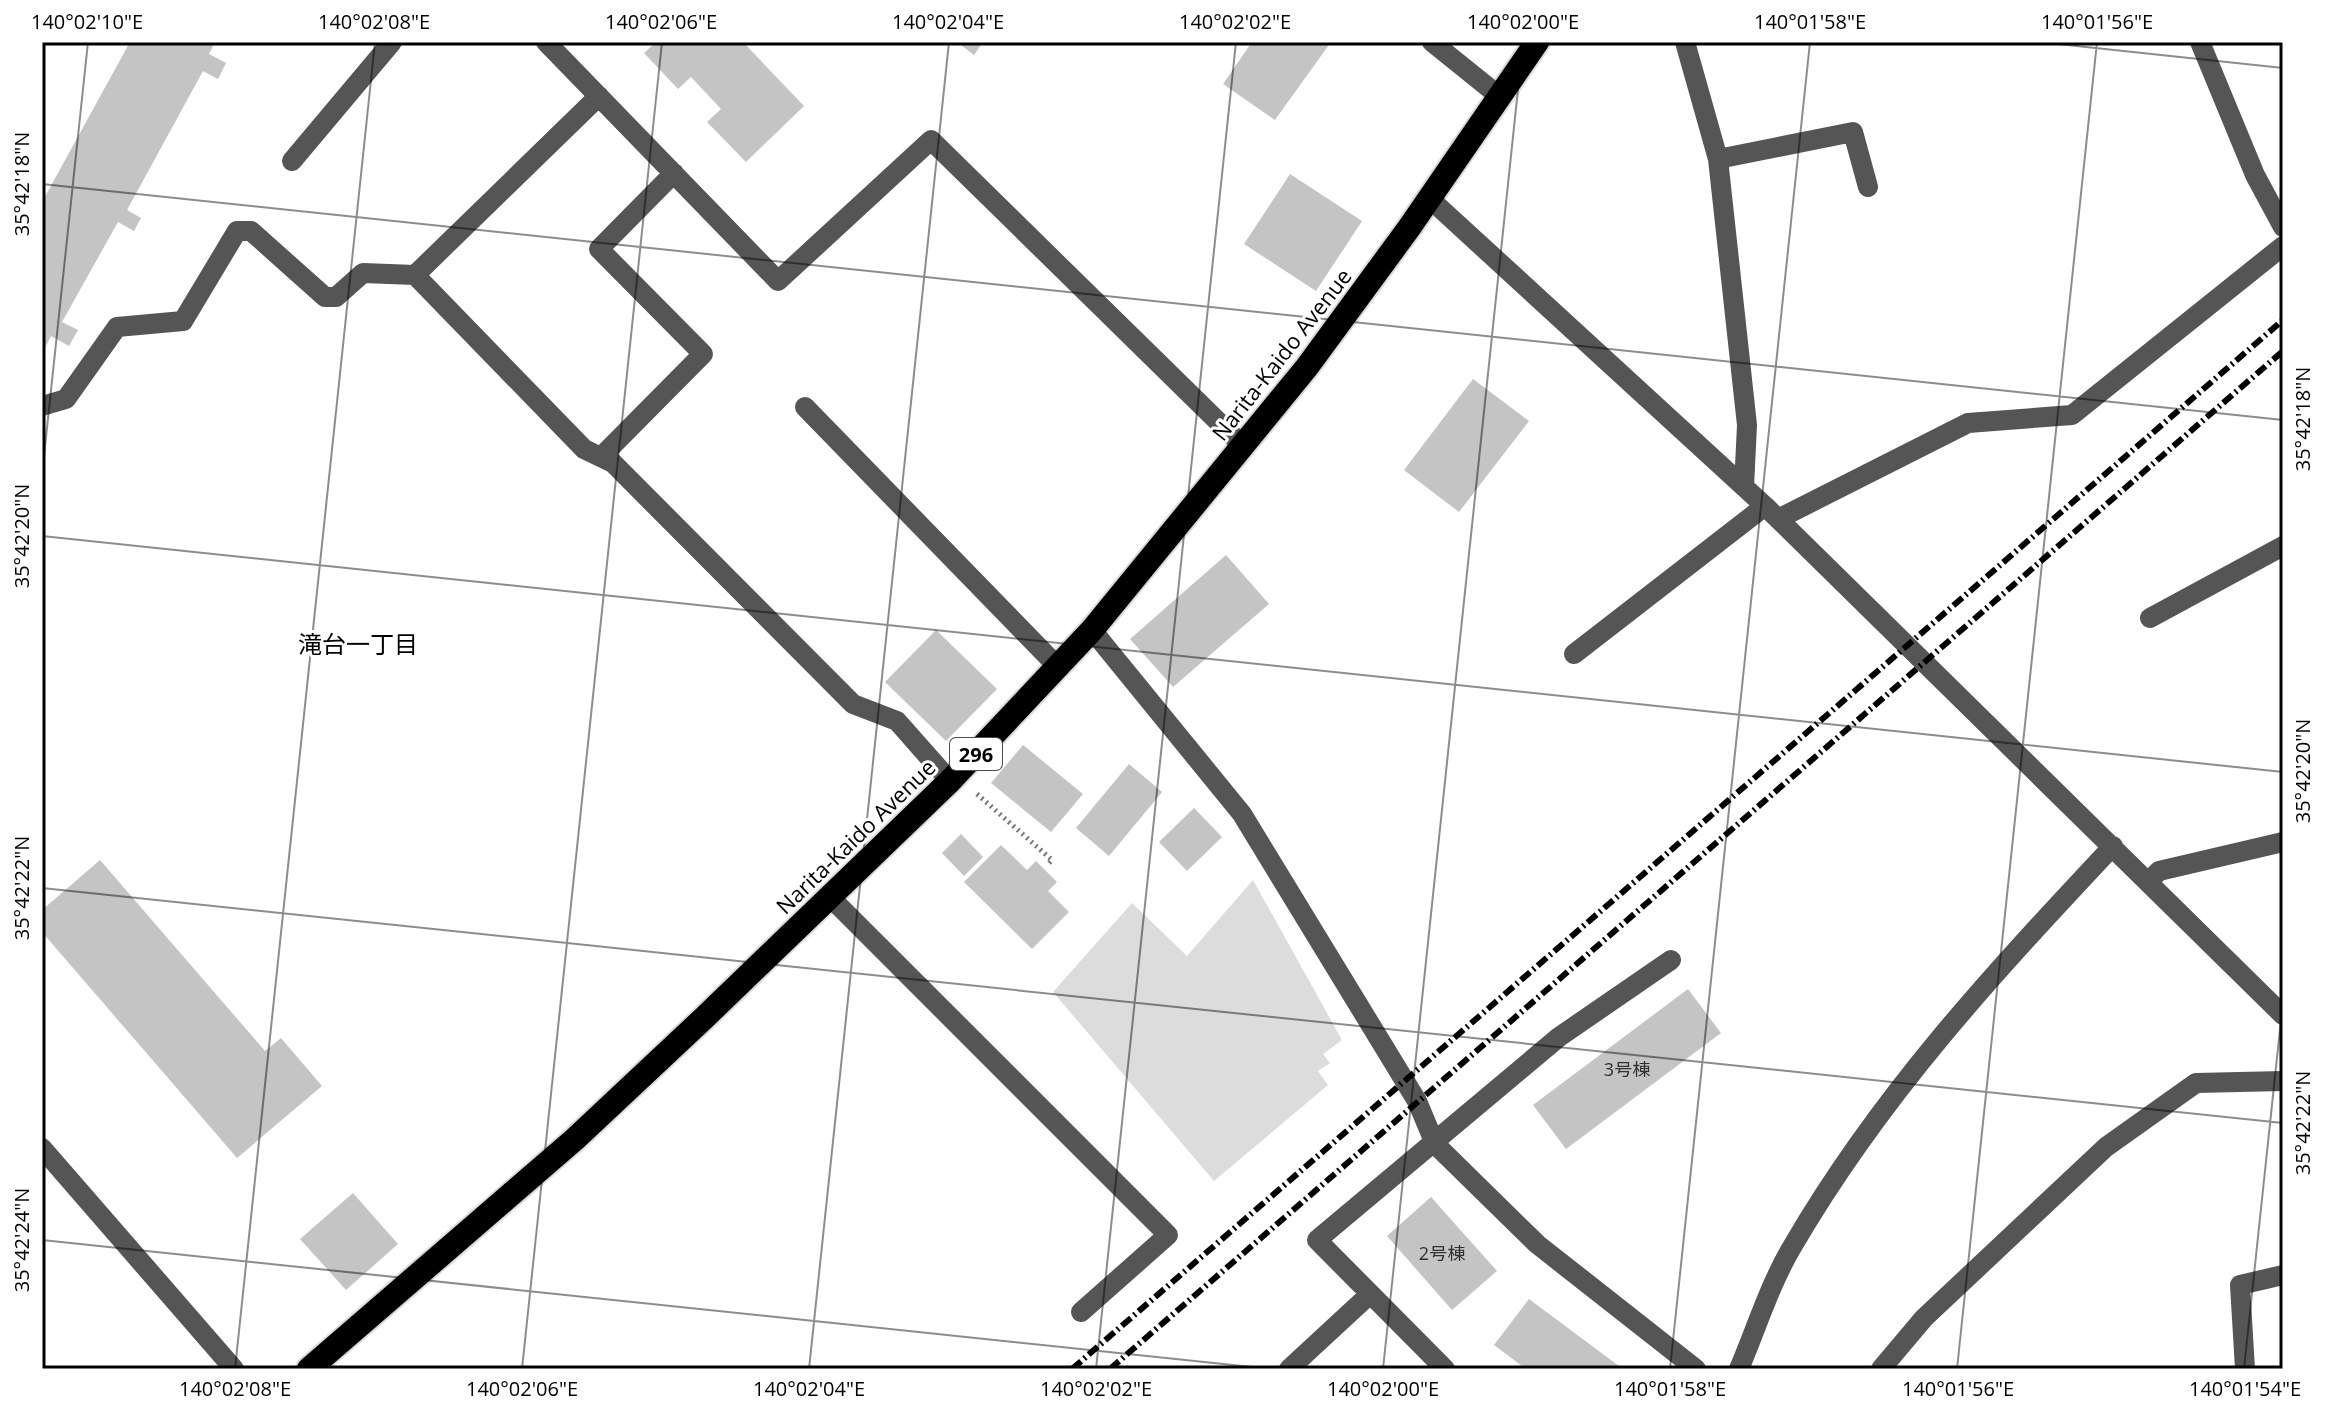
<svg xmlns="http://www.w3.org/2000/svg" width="2325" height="1411" font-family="'Open Sans','Noto Sans JP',sans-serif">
<rect width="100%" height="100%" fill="#fff"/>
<path fill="#dcdcdc" d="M 1253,880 L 1342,1040 L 1323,1054 L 1330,1063 L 1318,1071 L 1328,1085 L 1214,1181 L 1053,992 L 1132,903 L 1187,956 Z"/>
<path fill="#c4c4c4" d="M 130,42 L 215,42 L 209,54 L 226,63 L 218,79 L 203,71 L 127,210 L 141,218 L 134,231 L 118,222 L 62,322 L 78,330 L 69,346 L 51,336 L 42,354 L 42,202 Z
M 656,42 L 743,42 L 804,106 L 746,162 L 707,122 L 721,109 L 691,77 L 678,89 L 644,53 Z
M 957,42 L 983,42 L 974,55 Z
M 1252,42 L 1331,42 L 1275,120 L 1223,84 Z
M 1290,174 L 1362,221 L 1316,291 L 1244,244 Z
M 1473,379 L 1529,421 L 1459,512 L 1404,470 Z
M 1226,555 L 1269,604 L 1173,687 L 1130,639 Z
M 936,630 L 997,689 L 946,741 L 885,682 Z
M 1023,745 L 1083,794 L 1051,832 L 991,783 Z
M 1129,764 L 1162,792 L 1109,856 L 1076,828 Z
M 1194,808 L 1222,837 L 1187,871 L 1159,842 Z
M 961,834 L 983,857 L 964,876 L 942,853 Z
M 1001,845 L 1027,870 L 1036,861 L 1057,882 L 1048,891 L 1069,912 L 1032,949 L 964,882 Z
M 100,860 L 265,1051 L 281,1038 L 322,1086 L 237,1158 L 42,932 L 42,910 Z
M 1688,989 L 1721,1033 L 1566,1149 L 1533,1105 Z
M 353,1193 L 398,1244 L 346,1290 L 300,1239 Z
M 1431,1197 L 1497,1271 L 1452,1310 L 1387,1236 Z
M 1529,1299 L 1623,1369 L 1526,1369 L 1494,1345 Z"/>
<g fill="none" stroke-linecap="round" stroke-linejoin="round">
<defs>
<path id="highway" d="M 309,1369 L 575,1139 L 704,1018 L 950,781 L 1092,630 L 1307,367 L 1409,228 L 1537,42"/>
</defs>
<use href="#highway" stroke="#dbdbdb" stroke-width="28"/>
<path stroke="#777" stroke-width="5" stroke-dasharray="2 4" stroke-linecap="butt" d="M 977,794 L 1052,860 L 1047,865"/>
<path stroke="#555" stroke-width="20" d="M 546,42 L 778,281 L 931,140 L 1244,447
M 1432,42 L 1499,96
M 1685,42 L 1718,159 L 1747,425 L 1744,487
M 2200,42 L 2255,175 L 2283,227
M 599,96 L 415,275 L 584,449 L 613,463 L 853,704 L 897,721 L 950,781
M 1718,159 L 1853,132 L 1868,187
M 292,161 L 392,42
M 1429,198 L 1765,506 L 2283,1015
M 42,406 L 66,399 L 117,327 L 183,321 L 237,231 L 251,231 L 325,297 L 336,297 L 363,273 L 415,275
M 805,407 L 1058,667
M 601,457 L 703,354 L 599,249 L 674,173
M 1778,519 L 1968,423 L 2072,415 L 2283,246
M 2150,618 L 2283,546
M 1092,630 L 1242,814 L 1417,1101 L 1435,1144 L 1537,1244 L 1696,1369
M 1574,654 L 1765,506
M 2149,881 L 2159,871 L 2283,842
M 830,897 L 1168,1235 L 1081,1312
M 42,1148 L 234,1369
M 1289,1369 L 1369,1295
M 1445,1369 L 1317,1240 L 1559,1037 L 1671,960
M 1739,1369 C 1756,1329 1770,1284 1792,1247 C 1881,1094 1993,974 2113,846
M 1881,1369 L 1924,1318 L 2106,1147 L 2196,1083 L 2283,1081
M 2245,1369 L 2240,1285 L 2283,1275"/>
<use href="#highway" stroke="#000" stroke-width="24"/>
<path stroke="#000" stroke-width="6" stroke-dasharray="12 4 2 4" stroke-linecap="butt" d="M 1072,1369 L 2283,320
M 1110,1369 L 2283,351"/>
</g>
<path fill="none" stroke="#000" stroke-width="2" stroke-opacity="0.45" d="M 2039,42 L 2283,68M 42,184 L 2283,420M 42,475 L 88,42M 42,536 L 2283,772M 42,888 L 2283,1123M 42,1240 L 1271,1369M 235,1369 L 375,42M 522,1369 L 662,42M 809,1369 L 949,42M 1096,1369 L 1236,42M 1383,1369 L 1523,42M 1670,1369 L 1810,42M 1957,1369 L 2097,42M 2244,1369 L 2283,1001"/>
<g text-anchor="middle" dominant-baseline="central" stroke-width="6" stroke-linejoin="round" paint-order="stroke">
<g font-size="18" fill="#313131">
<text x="1627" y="1069">3号棟</text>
<text x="1442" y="1253">2号棟</text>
</g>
<rect fill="#fff" stroke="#4c4c4c" stroke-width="2" x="950" y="738" width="52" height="32" rx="6"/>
<g font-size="20" font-weight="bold" fill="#000">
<text x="976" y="754">296</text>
</g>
<g font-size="22" fill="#000" stroke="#fff">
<text transform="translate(1281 354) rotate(-52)">Narita-Kaido Avenue</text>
<text transform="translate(855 836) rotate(-44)">Narita-Kaido Avenue</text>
</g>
<g font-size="24" fill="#000" stroke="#fff">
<text x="358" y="643">滝台一丁目</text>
</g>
</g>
<rect width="2325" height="1411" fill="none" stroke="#ffffff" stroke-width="88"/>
<rect x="44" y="44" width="2237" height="1323" fill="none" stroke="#000" stroke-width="3"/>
<g font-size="20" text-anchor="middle" fill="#000">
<text x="87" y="29">140°02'10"E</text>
<text x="374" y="29">140°02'08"E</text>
<text x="661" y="29">140°02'06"E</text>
<text x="948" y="29">140°02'04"E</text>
<text x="1235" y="29">140°02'02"E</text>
<text x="1523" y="29">140°02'00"E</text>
<text x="1810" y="29">140°01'58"E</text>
<text x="2097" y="29">140°01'56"E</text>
<text transform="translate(22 184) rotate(-90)" y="7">35°42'18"N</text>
<text transform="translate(2303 419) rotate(-90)" y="7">35°42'18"N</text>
<text transform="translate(22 536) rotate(-90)" y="7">35°42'20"N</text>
<text transform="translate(2303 771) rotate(-90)" y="7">35°42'20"N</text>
<text transform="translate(22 888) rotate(-90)" y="7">35°42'22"N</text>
<text transform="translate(2303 1123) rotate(-90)" y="7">35°42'22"N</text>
<text transform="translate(22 1240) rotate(-90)" y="7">35°42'24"N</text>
<text x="235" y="1396">140°02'08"E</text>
<text x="522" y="1396">140°02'06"E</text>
<text x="809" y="1396">140°02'04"E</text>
<text x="1096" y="1396">140°02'02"E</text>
<text x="1383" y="1396">140°02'00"E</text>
<text x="1670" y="1396">140°01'58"E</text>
<text x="1958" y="1396">140°01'56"E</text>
<text x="2245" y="1396">140°01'54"E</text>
</g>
</svg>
